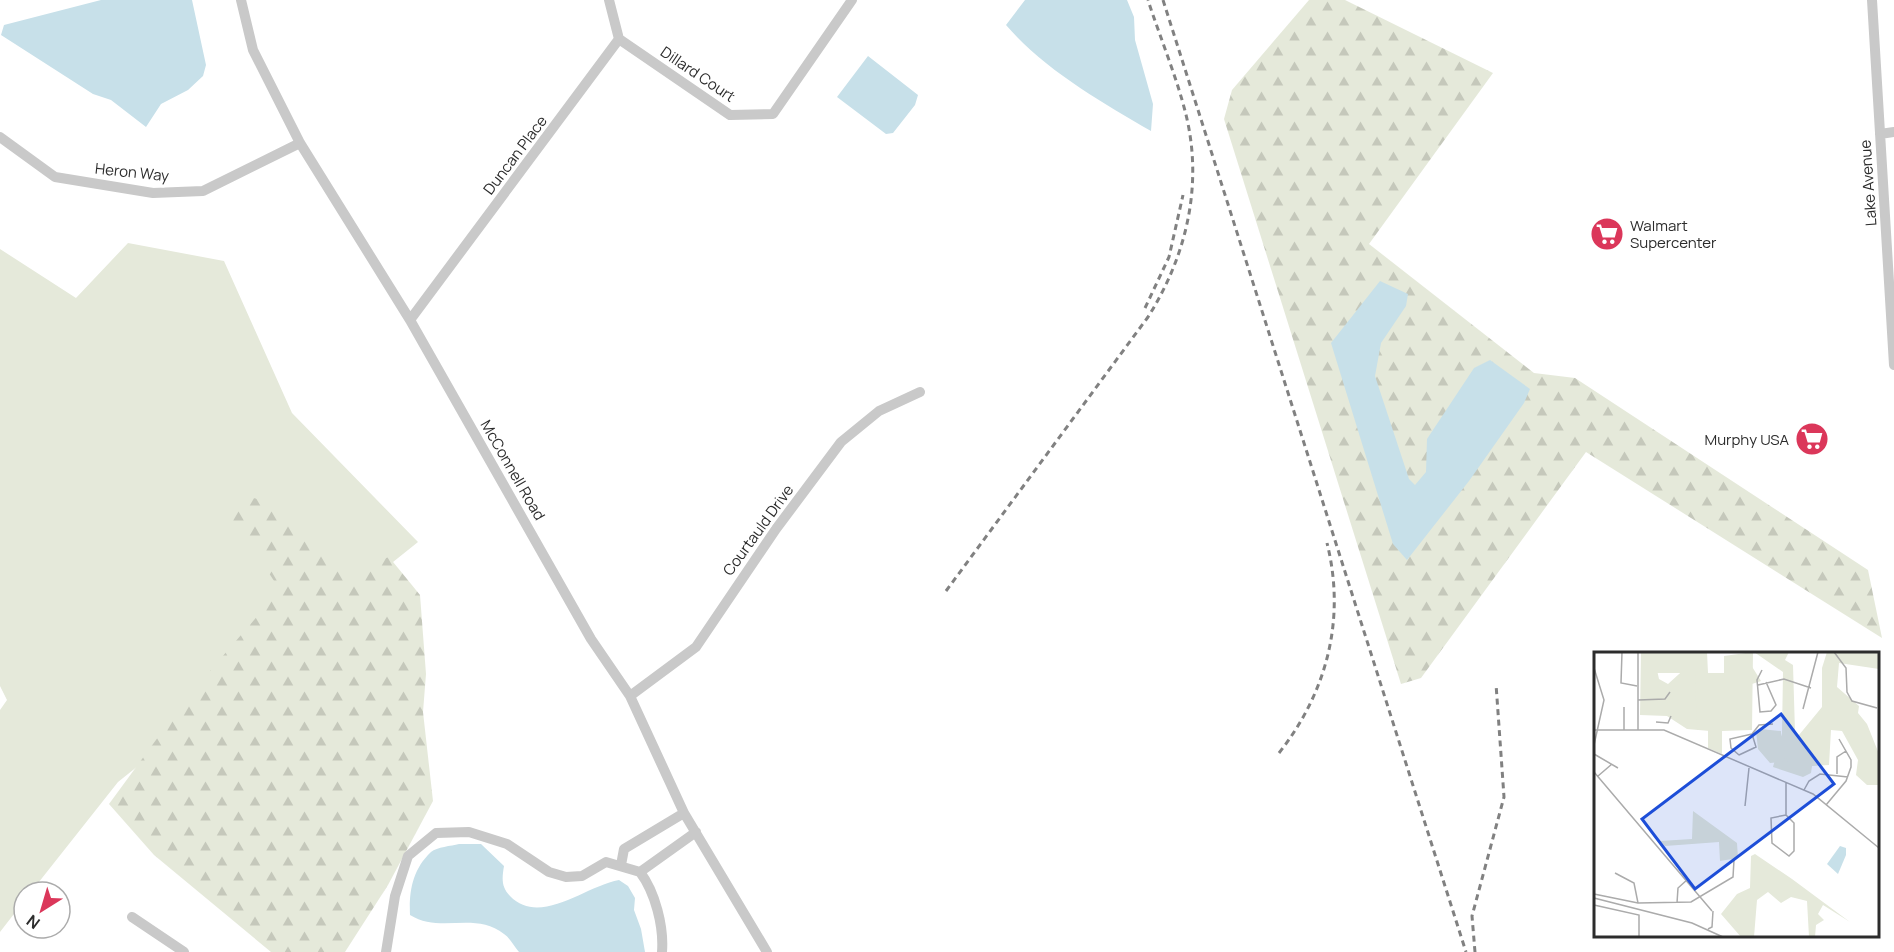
<svg xmlns="http://www.w3.org/2000/svg" width="1894" height="952" font-family="Manrope,sans-serif">
<defs>
<pattern id="forest-firs" width="22" height="20" patternUnits="userSpaceOnUse" patternTransform="scale(1.5)"><rect width="22" height="20" fill="#e5e9da"/><path d="M5 1l3.5 6h-7zM16 11l3.5 6h-7z" fill="#c5c8bb"/></pattern>
</defs>
<rect width="100%" height="100%" fill="#fff"/>
<path fill="#e5e9da" d="M 128,243 L 224,261 L 292,413 L 418,542 L 118,782 L 31,892 L 24,892 L 24,901 L 0,932 L 0,710 L 7,700 L 0,686 L 0,249 L 76,298 Z"/>
<path fill="url(#forest-firs)" d="M 1309,0 L 1345,0 L 1493,73 L 1369,244 L 1534,373 L 1575,378 L 1868,570 L 1882,638 L 1586,452 L 1421,678 L 1401,684 L 1224,119 L 1232,90 Z
M 232,491 L 263,501 L 342,572 L 389,557 L 420,595 L 426,674 L 423,712 L 433,801 L 388,885 L 345,952 L 271,952 L 154,855 L 109,804 L 189,695 L 280,590 L 259,558 L 225,519 Z"/>
<path fill="#c7e0e9" d="M 101,0 L 192,0 L 206,65 L 203,76 L 188,90 L 161,104 L 146,127 L 111,100 L 93,94 L 1,35 L 4,25 Z
M 1025,0 L 1127,0 L 1134,17 L 1135,40 L 1153,104 L 1151,131 C 1100,101 1045,70 1006,25 Z
M 868,56 L 918,95 L 915,105 L 893,133 L 886,134 L 837,97 Z
M 1380,281 L 1408,294 L 1406,306 L 1381,343 L 1375,376 L 1409,479 L 1415,485 L 1426,472 L 1427,439 L 1474,368 L 1490,360 L 1530,389 L 1524,403 L 1469,481 L 1407,560 L 1393,544 L 1331,343 Z
M 459,844 L 481,844 L 504,866 C 502,878 501,887 510,896 C 540,927 585,886 619,880 L 628,886 L 635,898 L 634,910 L 641,929 L 645,952 L 519,952 C 514,946 510,938 504,934 C 475,911 440,934 410,915 C 409,892 412,870 431,852 C 437,847 451,846 459,844 Z"/>
<g fill="none" stroke-linecap="round" stroke-linejoin="round">
<path stroke="#c9c9c9" stroke-width="10" d="M 241,0 L 253,50 L 300,143 L 410,320 L 591,639 L 630,696 L 684,813 L 767,952
M 609,0 L 619,39
M 1872,0 L 1894,365
M 619,39 L 730,115 L 773,114 L 852,0
M 1880,134 L 1894,132
M 0,137 L 55,177 L 153,193 L 203,191 L 300,143
M 410,320 L 619,39
M 630,696 L 696,647 L 776,529 L 841,442 L 879,411 L 920,392
M 621,865 L 624,849 L 684,813
M 640,872 C 655,892 664,926 662,952
M 640,872 L 696,832
M 132,917 L 184,952
M 386,952 L 395,896 L 408,856 L 436,833 L 469,832 L 507,844 L 549,872 L 566,877 L 582,876 L 606,862 L 640,872"/>
<path stroke="#818181" stroke-width="3" stroke-dasharray="6 4.5" stroke-linecap="butt" d="M 1163,0 L 1466,952
M 1145,308 L 1169,257 L 1183,195
M 946,591 L 1148,317 C 1182,263 1200,200 1190,135 C 1184,94 1161,41 1148,0
M 1279,753 C 1327,692 1346,619 1327,543
M 1475,952 L 1472,916 L 1504,797 L 1496,684"/>
</g>
<defs>
<symbol id="supermarket-disc" viewBox="-11 -11 22 22"><circle r="9.5" fill="#db375a" stroke="#fff"/><path d="M-6-5.5h2.5l.6 2H6L4.5 2H-2.5L-4.4-4H-6ZM-1.5 3.2a1.3 1.3 0 1 0 .1 0ZM3 3.2a1.3 1.3 0 1 0 .1 0Z" fill="#fff"/></symbol>
</defs>
<g fill-rule="evenodd">
<use href="#supermarket-disc" x="1588" y="215" width="38" height="38"/>
<use href="#supermarket-disc" x="1793" y="420" width="38" height="38"/>
</g>
<g text-anchor="middle" dominant-baseline="central" stroke-width="6" stroke-linejoin="round" paint-order="stroke">
<g font-size="15" fill="#2c2c2c" stroke="#fff">
<text transform="translate(698 74) rotate(34)">Dillard Court</text>
<text transform="translate(515 155) rotate(-53)">Duncan Place</text>
<text transform="translate(132 172) rotate(6)">Heron Way</text>
<text transform="translate(1868 183) rotate(-94)">Lake Avenue</text>
<text transform="translate(513 470) rotate(60)">McConnell Road</text>
<text transform="translate(758 530) rotate(-54)">Courtauld Drive</text>
</g>
<g font-size="15" fill="#2c2c2c" stroke="#fff" text-anchor="start">
<text x="1630" y="225">Walmart<tspan x="1630" dy="17">Supercenter</tspan></text>
<text x="1789" y="439" text-anchor="end">Murphy USA</text>
</g>
</g>
<g transform="translate(1594 652)">
<rect width="285" height="285" fill="#fff"/>
<path d="M 160,0 L 195,0 L 191,8 L 199,13 L 201,80 L 205,83 L 228,55 L 228,16 L 233,0 L 285,0 L 285,17 L 245,11 L 243,35 L 265,54 L 264,61 L 273,72 L 285,102 L 285,133 L 273,133 L 262,123 L 264,108 L 248,79 L 237,78 L 235,113 L 218,114 L 217,121 L 209,125 L 179,115 L 188,81 L 189,20 Z" fill="#e5e9da"/>
<path d="M 47,0 L 59,0 L 65,27 L 74,32 L 95,13 L 129,29 L 157,13 L 167,29 L 158,32 L 116,79 L 93,77 L 73,64 L 46,63 ZM 166,77 L 187,79 L 187,104 L 196,109 L 176,111 L 164,97 L 162,79 ZM 99,159 L 143,191 L 144,206 L 126,209 L 125,190 L 71,194 L 66,189 L 98,187 ZM 161,202 L 198,227 L 256,270 L 229,253 L 224,262 L 230,268 L 222,273 L 221,285 L 215,285 L 213,249 L 197,245 L 187,251 L 174,240 L 163,248 L 160,285 L 147,285 L 127,262 L 143,242 L 156,236 L 157,204 Z" fill="#e5e9da"/>
<path d="M 59,0 L 113,0 L 114,21 L 130,21 L 130,4 L 159,0 L 158,78 L 128,79 L 128,102 L 114,96 L 114,78 L 103,78 L 101,21 L 59,21 Z" fill="#e5e9da"/>
<path d="M 246,194 L 252,196 L 252,203 L 244,222 L 233,212 Z" fill="#c7e0e9"/>
<path fill="none" stroke="#ababab" stroke-width="1.5" d="M 28,0 L 27,31 L 43,34M 44,0 L 44,78M 240,0 L 252,16 L 253,40 L 258,49 L 283,56M 0,16 L 10,48 L 0,93M 168,18 L 163,28 L 166,60 L 177,59 L 182,53 L 172,30M 285,29 L 285,79M 164,33 L 190,27 L 217,36M 44,48 L 71,47 L 76,40M 209,57 L 224,0M 62,70 L 74,71 L 77,64M 0,78 L 70,78 L 219,142 L 285,196M 30,78 L 30,55M 158,82 L 165,73 L 179,72M 0,102 L 24,116M 145,103 L 137,96 L 136,87 L 158,82M 145,103 L 162,95 L 158,82M 0,120 L 118,259M 243,122 L 243,105 L 252,99M 4,124 L 18,112M 192,131 L 192,163 L 200,171 L 200,199 L 195,204 L 178,191 L 177,166 L 192,163M 210,138 L 215,129 L 226,122 L 254,125M 232,153 L 252,129 L 257,115 L 257,108 L 245,87M 151,154 L 155,116M 21,221 L 40,231 L 44,251M 0,242 L 44,251 L 97,250 L 139,225 L 140,208M 0,246 L 98,271 L 129,285M 83,251 L 84,236 L 94,227M 0,253 L 45,263 L 45,285M 114,277 L 118,275 L 119,259"/>
<path fill="#1d4ed8" fill-opacity="0.15" stroke="#1d4ed8" stroke-width="3" d="M 187,62 L 240,132 L 101,237 L 48,167 Z"/>
<rect width="285" height="285" fill="none" stroke="#2c2c2c" stroke-width="3"/>
</g>
<g transform="translate(42 910) rotate(217)"><circle r="28" fill="#ffffff" stroke="#ababab" stroke-width="1.5"/>
<path d="M0-4.5L10 22L0 15L-10 22Z" fill="#db375a"/>
<text y="-9" font-size="16" font-weight="bold" text-anchor="middle" fill="#2c2c2c">N</text>
</g>
</svg>
